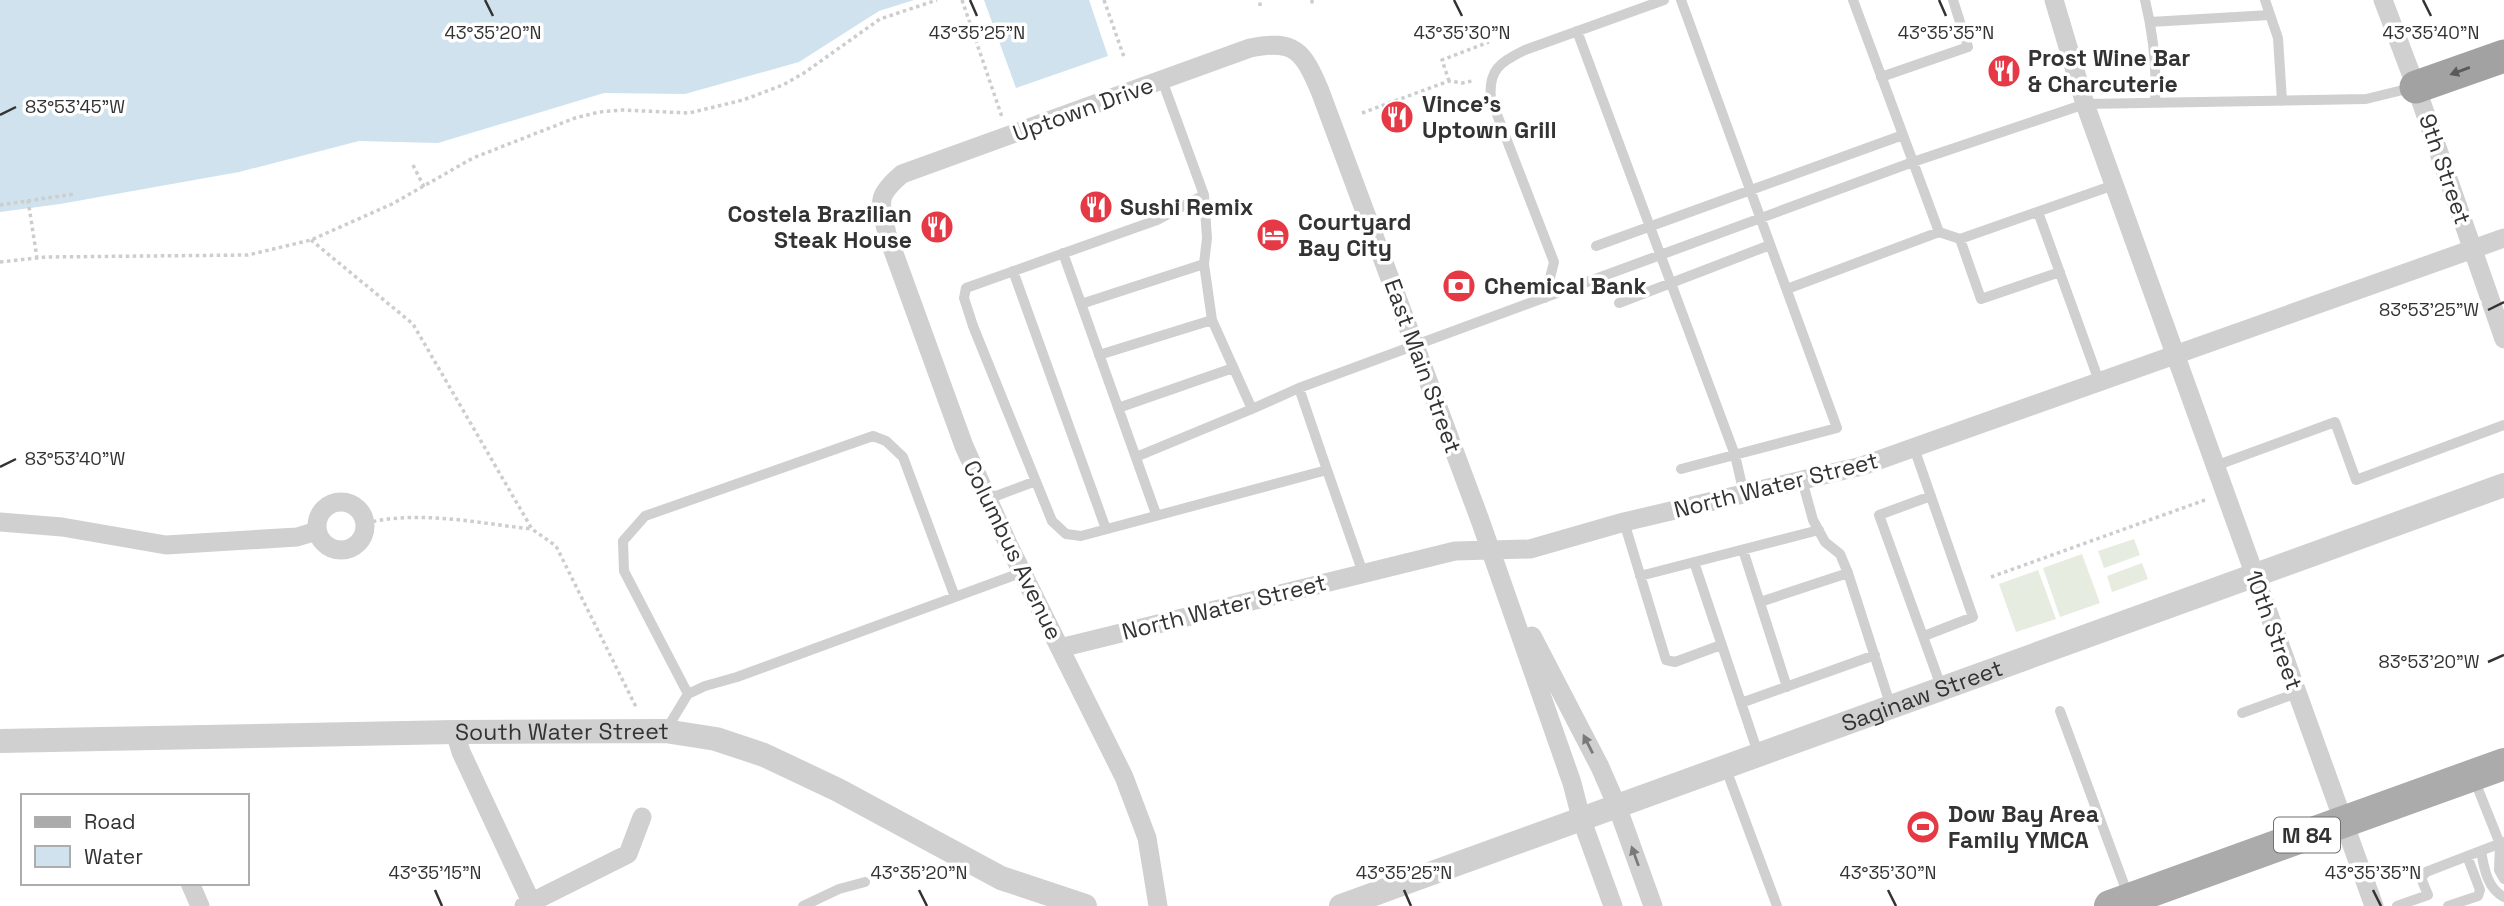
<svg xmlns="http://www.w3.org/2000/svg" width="2504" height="906" font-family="'Space Grotesk',sans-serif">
<rect width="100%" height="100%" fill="#fff"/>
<path fill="#e6ecdf" d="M 2134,539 L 2140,555 L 2104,568 L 2098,551 Z
M 2082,554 L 2100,603 L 2060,617 L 2043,568 Z
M 2142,563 L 2148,579 L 2112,592 L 2107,576 Z
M 2038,570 L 2056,619 L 2016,632 L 1999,584 Z"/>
<path fill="#cfe2ee" d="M 0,0 L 914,0 L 879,11 L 799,62 L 685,94 L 604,93 L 438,143 L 359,141 L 239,172 L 60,204 L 0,212 Z
M 984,0 L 1089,0 L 1108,56 L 1016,88 Z"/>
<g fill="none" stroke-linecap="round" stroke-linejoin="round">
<path stroke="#cdcdcd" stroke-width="3.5" stroke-dasharray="3.5 3.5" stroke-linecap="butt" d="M 962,0 L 1002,117
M 1104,0 L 1124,57
M 1312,0 L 1312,4
M 1260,6 L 1260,0
M 1449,81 L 1442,60 L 1489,42
M 1362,113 L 1449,81 L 1462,83 L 1472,81
M 413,165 L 424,187
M 28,200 L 37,258
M 0,205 L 74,194
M 311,240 L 413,324 L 532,529 L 556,546 L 637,709
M 0,262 L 46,257 L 248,255 L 311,240 L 392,204 L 473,158 L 575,118 L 599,112 L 622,110 L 689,113 L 743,100 L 783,85 L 804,73 L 880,19 L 937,0
M 366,523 C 421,510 476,523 532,529
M 1991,577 L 2205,500"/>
<path stroke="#d0d0d0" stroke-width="10" d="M 1681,0 L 1837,428 L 1681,469
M 2145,0 C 2153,33 2157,68 2155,102
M 2265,0 L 2278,38 L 2282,101
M 2150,22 L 2270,15
M 1577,31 L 1735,455 L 1744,494
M 1881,77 L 1968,47 L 1953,0
M 1162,80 L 1204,195 L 1207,238 L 1204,264 L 1212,320 L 1252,409 L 1299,388 L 1913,162 L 2085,104 L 2366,99 L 2411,88
M 1204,195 L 1157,220 L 966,288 L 964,298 L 973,326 L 1052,521 L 1066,534 L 1081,536 L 1327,470 L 1299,388
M 2038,212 L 2099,381
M 1939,232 L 1960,239 L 2114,185
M 1960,239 L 1981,299 L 2060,272
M 1596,246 L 1903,135
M 1063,253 L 1156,514
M 1013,271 L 1106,529
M 1787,289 L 1939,232 L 1853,0
M 1545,298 L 1554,262 L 1491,99 C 1488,70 1500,62 1525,50 L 1664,0
M 1619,303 L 1770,245
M 1081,304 L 1204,264
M 1099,355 L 1212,320
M 1118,408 L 1233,368
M 1914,448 L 1973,617 L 1924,636
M 1136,457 L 1252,409
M 2215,466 L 2335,422 L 2356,480 L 2504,425
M 1327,470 L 1363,573
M 1802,480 L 1813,520 L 1825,542 L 1840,554 L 1848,573 L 1891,707
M 1931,496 L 1879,515 L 1942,689
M 988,499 L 1036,481
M 1624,522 L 1666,660 L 1675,662 L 1721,645
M 1743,550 L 1787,687
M 1694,562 L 1759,756
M 1640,576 L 1819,530
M 1760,602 L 1848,573
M 688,694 L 624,571 L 623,541 L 645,516 L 873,436 L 886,441 L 903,457 L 955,597
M 1741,703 L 1875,655
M 2060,711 L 2128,895
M 2242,713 L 2297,693
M 666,730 L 688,694 L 705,686 L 737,677 L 1023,572
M 1726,769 L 1777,906
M 2474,779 L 2500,844 L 2499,870 L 2504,879
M 2481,851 C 2484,868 2487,888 2504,897
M 803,906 L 839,889 L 865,882
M 2397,906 L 2428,895 L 2421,878 L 2426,872 L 2504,842
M 2448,906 L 2478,896 L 2480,890 L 2467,856"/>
<path stroke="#d0d0d0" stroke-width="19" d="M 2054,0 L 2085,104 L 2374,906
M 2383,0 L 2416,87 L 2504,339
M317 526a24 24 0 1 1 48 0a24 24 0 1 1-48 0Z
M 0,522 L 62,527 L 166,545 L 297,537 L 317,531
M 1532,636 L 1600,767 L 1617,806 L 1653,906
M 1060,648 L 1455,551 L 1530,549 L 1624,522 L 1862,466 L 2504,238
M 455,732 L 461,752 L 533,906
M 190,883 L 200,906
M 524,906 L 628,854 L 642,817
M 1158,906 L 1147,838 L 1124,777 L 1008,544 L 964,446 L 887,234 C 880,202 875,197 902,174 L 1250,48 C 1295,39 1303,51 1320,91 L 1480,520 L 1572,783 L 1581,818 L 1613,906"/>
<g stroke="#d0d0d0" stroke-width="24">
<path id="s1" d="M 0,741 L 455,732 L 665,731 L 716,739 L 764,755 L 838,790 L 1001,878 L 1085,906"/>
<path id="s2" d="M 1341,906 L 2504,485"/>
</g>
<path stroke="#ababab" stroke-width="32" d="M 2110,906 L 2504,764"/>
<path stroke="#a2a2a2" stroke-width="33" d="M 2416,87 L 2504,56"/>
</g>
<defs><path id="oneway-solid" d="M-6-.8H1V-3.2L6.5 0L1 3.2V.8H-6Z" transform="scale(1.75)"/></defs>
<use fill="#5a5a5a" href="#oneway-solid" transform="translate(2460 71) rotate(160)"/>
<g fill="#7a7a7a">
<use href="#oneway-solid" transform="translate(1588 744) rotate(-117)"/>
<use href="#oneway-solid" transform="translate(1635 856) rotate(-110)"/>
</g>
<path fill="none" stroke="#333" stroke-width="2.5" d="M 485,0 L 493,16M 970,0 L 977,16M 1454,0 L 1462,16M 1939,0 L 1946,16M 2423,0 L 2431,16M 0,115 L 16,107M 2488,310 L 2504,302M 0,467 L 16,459M 2488,662 L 2504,655M 435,890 L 442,906M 919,890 L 927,906M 1404,890 L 1411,906M 1888,890 L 1896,906M 2373,890 L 2381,906"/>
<defs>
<symbol id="restaurant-disc" viewBox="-11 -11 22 22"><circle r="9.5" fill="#e63946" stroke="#fff"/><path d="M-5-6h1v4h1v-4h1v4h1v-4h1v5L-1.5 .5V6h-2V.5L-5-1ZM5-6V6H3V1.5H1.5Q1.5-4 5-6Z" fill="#fff"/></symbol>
<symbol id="hotel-disc" viewBox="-11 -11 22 22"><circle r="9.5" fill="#e63946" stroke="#fff"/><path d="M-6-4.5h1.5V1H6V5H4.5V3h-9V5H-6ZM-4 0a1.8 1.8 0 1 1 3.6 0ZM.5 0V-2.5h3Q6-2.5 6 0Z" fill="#fff"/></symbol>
<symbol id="bank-disc" viewBox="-11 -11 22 22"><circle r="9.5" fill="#e63946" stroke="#fff"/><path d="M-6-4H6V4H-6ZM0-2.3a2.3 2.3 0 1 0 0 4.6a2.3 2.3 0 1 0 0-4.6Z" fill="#fff"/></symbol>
<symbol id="stadium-disc" viewBox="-11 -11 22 22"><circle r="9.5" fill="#e63946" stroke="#fff"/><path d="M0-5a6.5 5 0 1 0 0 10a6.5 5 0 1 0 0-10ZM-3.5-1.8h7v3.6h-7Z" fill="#fff"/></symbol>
</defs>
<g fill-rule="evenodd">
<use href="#restaurant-disc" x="1985" y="52" width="38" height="38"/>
<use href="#restaurant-disc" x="1378" y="98" width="38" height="38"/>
<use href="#restaurant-disc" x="1077" y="188" width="38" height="38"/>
<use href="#restaurant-disc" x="918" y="208" width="38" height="38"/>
<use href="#hotel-disc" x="1254" y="216" width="38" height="38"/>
<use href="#bank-disc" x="1440" y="267" width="38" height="38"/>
<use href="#stadium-disc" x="1904" y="808" width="38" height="38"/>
</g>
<g text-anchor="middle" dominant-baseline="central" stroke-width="7" stroke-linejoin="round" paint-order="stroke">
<rect fill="#fff" stroke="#707070" stroke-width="2" x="2274" y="817.5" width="66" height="35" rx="5"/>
<g font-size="21" font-weight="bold" fill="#333">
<text x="2307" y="835">M 84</text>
</g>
<g font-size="23" font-weight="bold" fill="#333" stroke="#fff" text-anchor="start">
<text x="2028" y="58">Prost Wine Bar<tspan x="2028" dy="26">&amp; Charcuterie</tspan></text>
<text x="1422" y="104">Vince's<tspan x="1422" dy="26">Uptown Grill</tspan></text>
<text x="1120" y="207">Sushi Remix</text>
<text x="912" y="214" text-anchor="end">Costela Brazilian<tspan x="912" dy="26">Steak House</tspan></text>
<text x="1298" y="222">Courtyard<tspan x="1298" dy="26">Bay City</tspan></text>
<text x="1484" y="286">Chemical Bank</text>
<text x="1948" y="814">Dow Bay Area<tspan x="1948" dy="26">Family YMCA</tspan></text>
</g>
<g font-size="23" fill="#333" stroke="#fff">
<text transform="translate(1083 109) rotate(-20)">Uptown Drive</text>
<text transform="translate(2445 169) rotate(71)">9th Street</text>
<text transform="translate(1423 366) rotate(70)">East Main Street</text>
<text transform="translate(1776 485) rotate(-14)">North Water Street</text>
<text transform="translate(1013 550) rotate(64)">Columbus Avenue</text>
<text transform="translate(1224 607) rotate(-14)">North Water Street</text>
<text transform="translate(2274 630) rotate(70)">10th Street</text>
<text stroke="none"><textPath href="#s2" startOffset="618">Saginaw Street</textPath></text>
<text stroke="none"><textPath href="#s1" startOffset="562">South Water Street</textPath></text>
</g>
</g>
<g font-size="18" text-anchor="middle" fill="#333" stroke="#fff" stroke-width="7" stroke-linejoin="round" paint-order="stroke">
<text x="493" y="39">43°35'20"N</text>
<text x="977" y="39">43°35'25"N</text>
<text x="1462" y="39">43°35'30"N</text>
<text x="1946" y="39">43°35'35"N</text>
<text x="2431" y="39">43°35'40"N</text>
<text x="75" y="113">83°53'45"W</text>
<text x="2429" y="316">83°53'25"W</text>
<text x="75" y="465">83°53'40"W</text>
<text x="2429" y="668">83°53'20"W</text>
<text x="435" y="879">43°35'15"N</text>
<text x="919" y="879">43°35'20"N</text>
<text x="1404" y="879">43°35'25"N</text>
<text x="1888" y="879">43°35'30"N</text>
<text x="2373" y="879">43°35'35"N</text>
</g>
<rect x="21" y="794" width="228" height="91" fill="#ffffff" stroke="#adadad" stroke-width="2"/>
<rect x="35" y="817" width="35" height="10" fill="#ababab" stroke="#adadad" stroke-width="2"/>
<text x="84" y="829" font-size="21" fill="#333333">Road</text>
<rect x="35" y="846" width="35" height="21" fill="#cfe2ee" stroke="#adadad" stroke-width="2"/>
<text x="84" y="864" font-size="21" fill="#333333">Water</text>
</svg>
